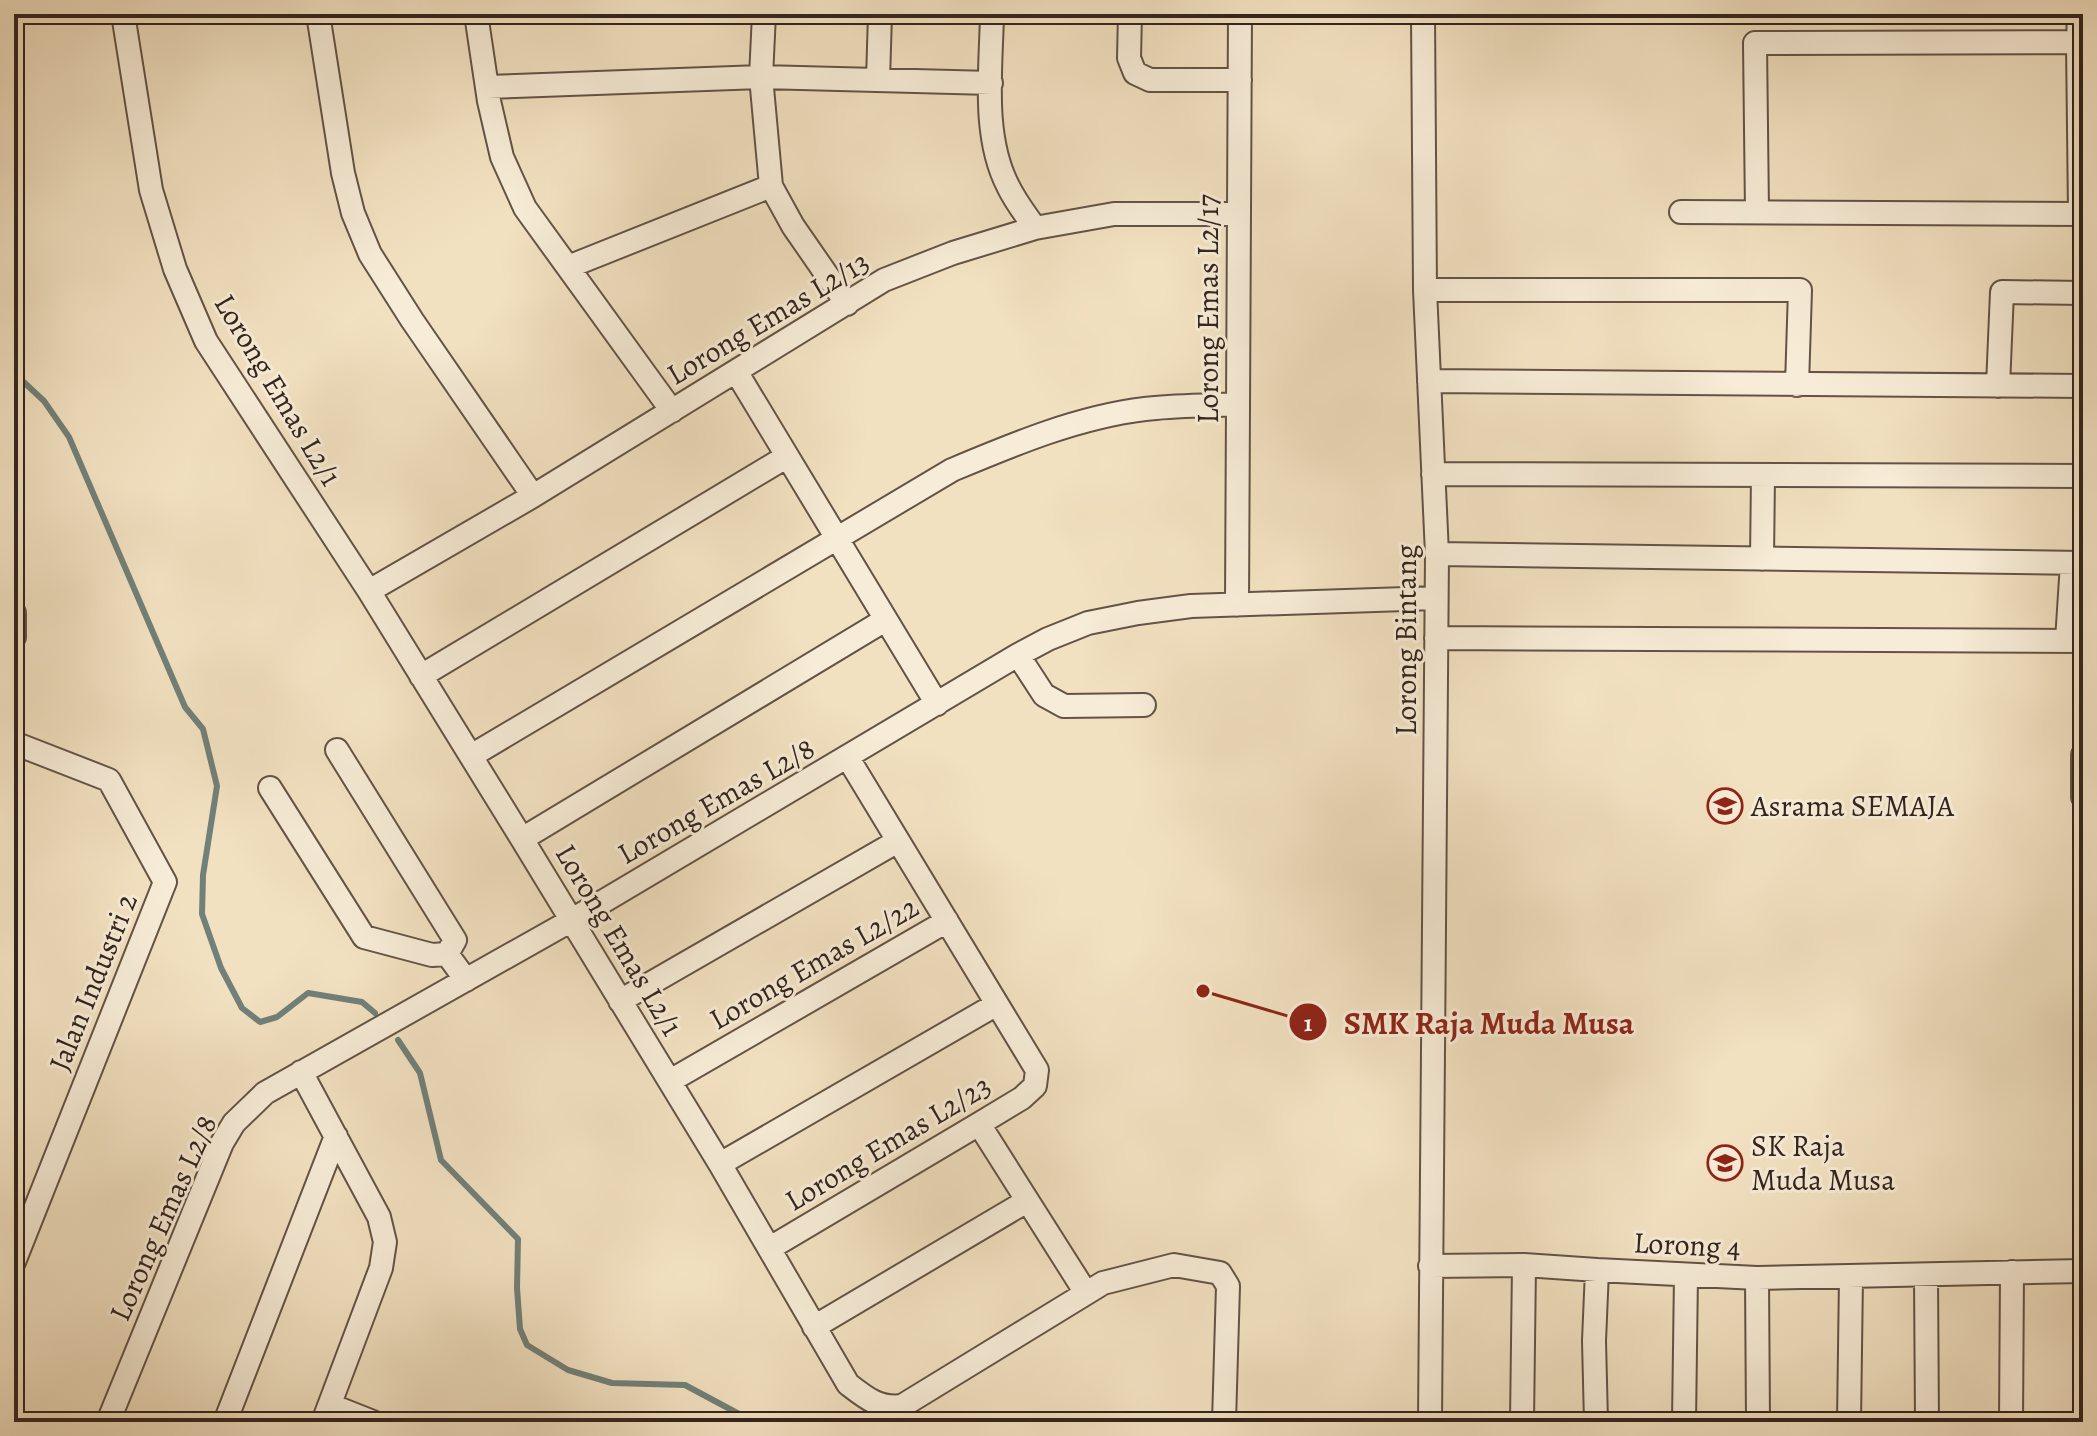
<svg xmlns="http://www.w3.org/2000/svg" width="2097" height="1436" font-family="Alegreya,serif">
<rect width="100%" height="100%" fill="#f2e1c1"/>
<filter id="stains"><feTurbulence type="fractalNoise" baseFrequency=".0025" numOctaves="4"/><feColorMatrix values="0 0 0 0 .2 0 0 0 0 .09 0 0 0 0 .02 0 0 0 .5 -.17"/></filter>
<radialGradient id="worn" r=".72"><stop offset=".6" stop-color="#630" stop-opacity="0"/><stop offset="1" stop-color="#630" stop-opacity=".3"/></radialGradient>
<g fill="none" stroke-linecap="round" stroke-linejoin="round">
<path stroke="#718079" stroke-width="6" d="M 14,373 L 44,401 L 69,437 L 185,707 L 203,729 L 217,786 L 203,875 L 202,914 L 221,968 L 242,1008 L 260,1022 L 277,1017 L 308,993 L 362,1002 L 375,1013
M 398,1040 L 420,1073 L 441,1160 L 518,1239 L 517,1288 L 520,1329 L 527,1345 L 568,1370 L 612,1383 L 685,1385 L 754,1422"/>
<defs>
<path id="minor" d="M 123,14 L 151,190 L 175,269 L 206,341 L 369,591 L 522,839 L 720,1164 L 848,1384 C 866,1398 879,1409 902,1406 L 1103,1283 L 1174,1265 L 1220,1273 L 1228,1286 L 1224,1422
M 318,14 L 343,173 L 353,213 L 370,254 L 412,320 L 533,496
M 476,14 L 489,101 L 502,157 L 525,208 L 672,411
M 764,14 L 761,77 L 771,186 L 793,226 L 847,304
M 992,14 C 991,69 982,136 1008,186 C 1015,201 1026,215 1035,228
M 1130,14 L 1129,58 L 1135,73 L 1150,80 L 1240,80
M 1423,14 L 1425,290 L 1437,554 L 1430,1422
M 14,15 L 17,14
M 2078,42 L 2079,14
M 878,80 L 880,14
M 487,87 L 761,77 L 991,83
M 1681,212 L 2083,214
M 1757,212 L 1755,43 L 2078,42 L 2080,214
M 568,267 L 771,186
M 1425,290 L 1800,290 L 1797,385
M 737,373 L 937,704
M 1429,381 L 2083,386
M 1998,386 L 2002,292 L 2083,293
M 1433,474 L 2083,476
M 1437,554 L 2083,563
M 1762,559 L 1763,475
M 369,591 L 533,496 L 884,280 L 953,253 L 1035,228 L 1114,214 L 1238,214
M 1237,605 L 1240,14
M 14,613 L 14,637
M 1436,638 L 2083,641
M 2067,641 L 2072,563
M 1018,655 L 1044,695 L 1064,706 L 1144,705
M 421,676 L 786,457
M 14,743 L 109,780 L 165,882 L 14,1262
M 337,750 L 455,940 L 447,954
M 2083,755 L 2083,797
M 471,756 L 952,470 C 1014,444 1078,417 1145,409 C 1175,405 1207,406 1237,404
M 270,788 L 364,937 L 432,955 L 447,954 L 466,980
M 522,839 L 885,620
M 620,1001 L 898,841
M 301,1072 L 379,1217 L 385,1242 L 381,1268 L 323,1422
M 670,1081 L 947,921
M 979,1124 L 1086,1293
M 720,1164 L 997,1004
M 770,1248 L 979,1124 L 1022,1098 L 1035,1086 L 1037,1070 L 848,758
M 1430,1266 L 1524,1265 L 1597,1270
M 1926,1277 L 1927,1422
M 1757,1278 L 1758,1422
M 814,1327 L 1027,1201
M 330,1405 L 373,1422
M 108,1422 L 222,1143 L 234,1123 L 265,1093 L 572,920 L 1018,655 L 1048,639 L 1088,623 L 1138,613 L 1191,606 L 1436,598
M 225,1422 L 336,1136
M 1522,1422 L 1524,1265
M 1596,1422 L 1594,1341 L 1597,1270 L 1757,1278 L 2083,1271
M 1684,1422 L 1686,1275
M 1849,1422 L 1851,1277
M 2011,1422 L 2012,1272"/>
</defs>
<use href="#minor" stroke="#635347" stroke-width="26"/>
<use href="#minor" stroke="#f7ecd7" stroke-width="22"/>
</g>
<defs>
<symbol id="school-ring" viewBox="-11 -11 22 22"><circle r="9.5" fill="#f7ecd7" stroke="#8f2418" stroke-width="1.5"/><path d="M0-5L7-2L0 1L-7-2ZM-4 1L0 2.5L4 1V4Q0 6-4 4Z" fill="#8f2418"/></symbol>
</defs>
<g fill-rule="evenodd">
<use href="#school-ring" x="1705" y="786" width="40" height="40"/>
<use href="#school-ring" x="1705" y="1143" width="40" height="40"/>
</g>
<g text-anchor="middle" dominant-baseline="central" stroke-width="6" stroke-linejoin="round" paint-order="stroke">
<g font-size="30" fill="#33241e" stroke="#f7ecd7">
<text transform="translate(1208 309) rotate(-90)">Lorong Emas L2/17</text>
<text transform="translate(768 318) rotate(-31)">Lorong Emas L2/13</text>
<text transform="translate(278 390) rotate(59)">Lorong Emas L2/1</text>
<text transform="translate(1406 640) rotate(-90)">Lorong Bintang</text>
<text transform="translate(716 801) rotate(-30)">Lorong Emas L2/8</text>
<text transform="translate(619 940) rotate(59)">Lorong Emas L2/1</text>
<text transform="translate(814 963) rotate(-30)">Lorong Emas L2/22</text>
<text transform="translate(93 982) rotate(-68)">Jalan Industri 2</text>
<text transform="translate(888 1143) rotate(-31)">Lorong Emas L2/23</text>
<text transform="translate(163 1218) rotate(-66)">Lorong Emas L2/8</text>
<text transform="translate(1687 1245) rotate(3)">Lorong 4</text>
</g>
<g font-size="30" fill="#33241e" stroke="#f7ecd7" text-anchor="start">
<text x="1751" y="806">Asrama SEMAJA</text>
<text x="1751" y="1146">SK Raja<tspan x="1751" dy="34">Muda Musa</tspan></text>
</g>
</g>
<path fill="none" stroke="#8f2418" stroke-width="3" d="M1203 991L1308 1022"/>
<g fill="#8f2418" stroke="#f7ecd7" stroke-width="3">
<circle cx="1203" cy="991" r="8"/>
<circle cx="1308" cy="1022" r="20"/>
</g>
<g font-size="24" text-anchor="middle" font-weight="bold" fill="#fff">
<text x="1308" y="1031">1</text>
</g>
<g font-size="32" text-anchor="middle" font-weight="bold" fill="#8f2418" stroke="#f7ecd7" stroke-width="6" stroke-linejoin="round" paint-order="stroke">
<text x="1489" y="1034">SMK Raja Muda Musa</text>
</g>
<rect width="2097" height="1436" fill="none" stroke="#f2e1c1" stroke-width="48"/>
<rect x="16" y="16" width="2065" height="1404" fill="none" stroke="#33241e" stroke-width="4"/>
<rect x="24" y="24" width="2049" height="1388" fill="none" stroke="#33241e" stroke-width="2"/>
<rect width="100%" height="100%" filter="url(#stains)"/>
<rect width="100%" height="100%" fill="url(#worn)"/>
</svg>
